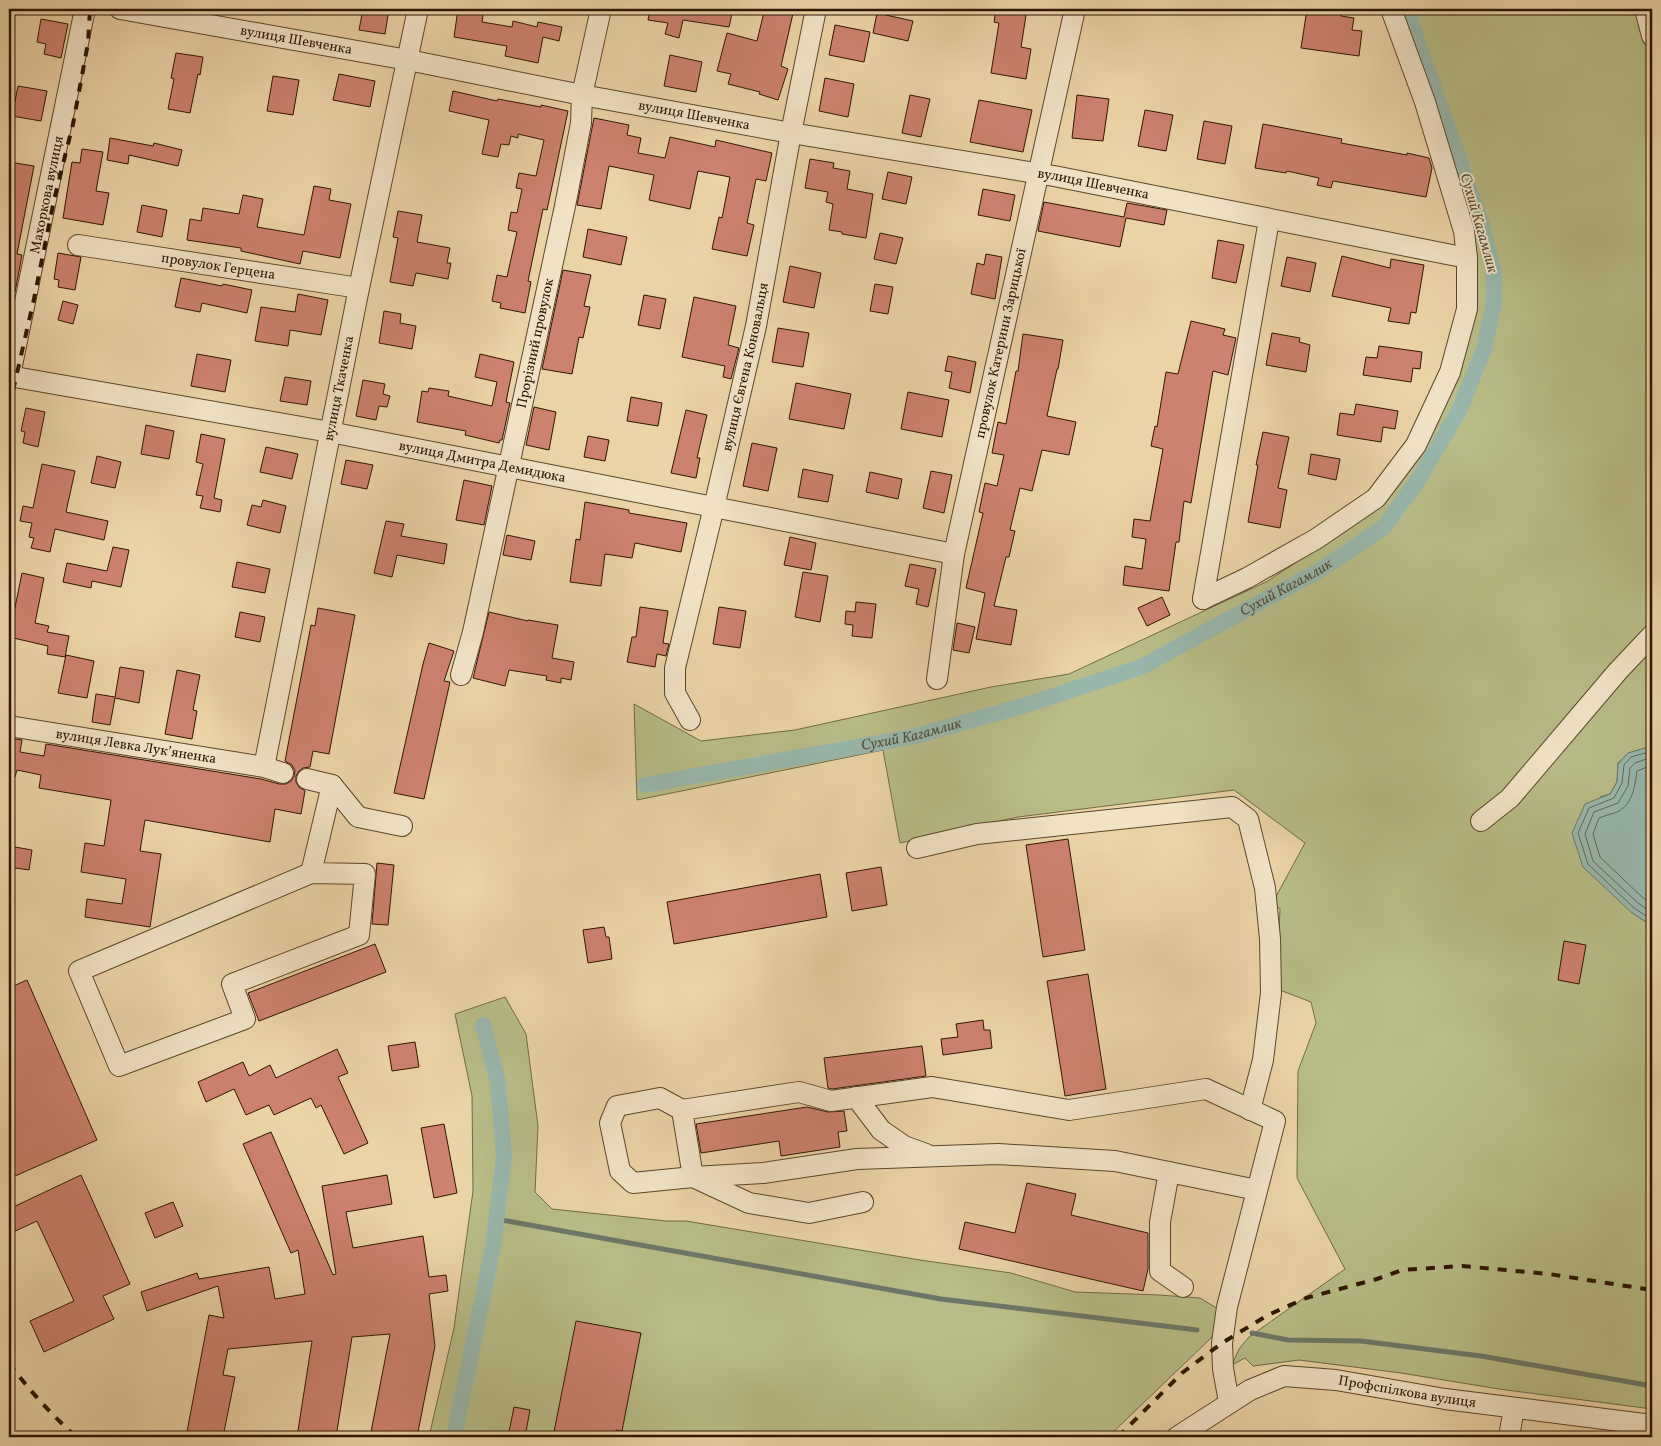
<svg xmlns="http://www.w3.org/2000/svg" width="1661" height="1446" font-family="Vollkorn,serif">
<rect width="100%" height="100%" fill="#ead3a7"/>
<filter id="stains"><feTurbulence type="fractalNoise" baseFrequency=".004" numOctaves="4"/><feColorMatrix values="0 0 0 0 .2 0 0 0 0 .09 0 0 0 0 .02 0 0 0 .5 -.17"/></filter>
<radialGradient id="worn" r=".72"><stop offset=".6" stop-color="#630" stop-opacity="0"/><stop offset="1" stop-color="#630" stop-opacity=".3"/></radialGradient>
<path fill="#b8bc87" stroke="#726944" d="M 1388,9 L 1652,9 L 1652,746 L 1629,753 L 1618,763 L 1617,782 L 1610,794 L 1600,797 L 1631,912 L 1652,926 L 1652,1409 L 1499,1389 L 1401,1373 L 1299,1360 L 1253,1366 L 1245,1358 L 1232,1365 L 1239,1349 L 1249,1337 L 1345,1269 L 1297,1178 L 1298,1071 L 1316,1023 L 1311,1002 L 1277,989 L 1280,909 L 1273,902 L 1305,843 L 1234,790 L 1018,817 L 900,843 L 883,750 L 637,800 L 634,704 L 701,741 L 795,730 L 991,687 L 1069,674 L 1268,581 L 1373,511 L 1425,438 L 1474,267 Z
M 505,997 L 526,1034 L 538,1126 L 535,1192 L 552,1209 L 666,1221 L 686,1221 L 920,1260 L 1011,1273 L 1075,1292 L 1159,1295 L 1200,1298 L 1220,1310 L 1221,1322 L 1211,1338 L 1108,1437 L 429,1437 L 454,1328 L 473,1191 L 472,1096 L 455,1014 Z"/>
<path fill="#98b7ab" stroke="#6d7767" d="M 1652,746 L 1652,926 L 1631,912 L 1583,867 L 1572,833 L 1585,804 L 1610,794 L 1617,782 L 1618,764 L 1628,753 Z"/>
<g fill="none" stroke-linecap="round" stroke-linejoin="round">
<path stroke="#626656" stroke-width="1" d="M 1652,751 L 1631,757 L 1624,765 L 1622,783 L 1614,798 L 1589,808 L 1578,833 L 1588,864 L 1634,908 L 1652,920
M 1652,757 L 1635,763 L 1630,768 L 1628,786 L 1618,803 L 1594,812 L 1585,834 L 1593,861 L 1638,903 L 1652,913
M 1652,765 L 1637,771 C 1635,785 1633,803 1619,811 C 1613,814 1606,815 1599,818 L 1593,834 L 1600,857 L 1642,897 L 1652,904"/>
<path stroke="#6d7767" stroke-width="5" d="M 496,1219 L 941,1299 L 1197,1330
M 1252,1333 L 1288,1340 L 1361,1341 L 1481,1356 L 1652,1386"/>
<g stroke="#98b7ab" stroke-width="16">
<path id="s1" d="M 645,785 L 912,737 L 1026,705 L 1141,667 L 1320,570 L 1384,527 L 1418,480 L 1459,411 L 1484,349 L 1494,303 L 1494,273 L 1482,225 L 1406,9"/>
<path d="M 454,1437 L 493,1247 L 504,1157 L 498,1082 L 483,1025"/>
</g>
</g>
<path fill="#cd816f" stroke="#2d1600" d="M 363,9 L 389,9 L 385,34 L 359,30 Z
M 458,9 L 484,9 L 482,22 L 512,27 L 513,21 L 537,27 L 538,22 L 562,27 L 559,41 L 543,37 L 538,63 L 505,56 L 507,46 L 454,37 Z
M 650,9 L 733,9 L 729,27 L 683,20 L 679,38 L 665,34 L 668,23 L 648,20 Z
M 771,9 L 794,9 L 781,66 L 788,69 L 778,100 L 759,94 L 760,92 L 728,84 L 731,74 L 717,71 L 727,33 L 757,41 L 764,12 L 770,13 Z
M 996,9 L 1027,9 L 1021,47 L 1031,49 L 1026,79 L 991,73 L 999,23 L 994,22 Z
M 1307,9 L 1342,9 L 1341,16 L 1354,18 L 1352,30 L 1362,31 L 1359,56 L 1301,48 Z
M 877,13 L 913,21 L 908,41 L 873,33 Z
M 41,19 L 68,24 L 61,58 L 44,54 L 46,44 L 37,42 Z
M 835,25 L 870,32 L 864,62 L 829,55 Z
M 176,53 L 203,57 L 200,75 L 198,74 L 190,113 L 168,109 L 174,79 L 171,78 Z
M 670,55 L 702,62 L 696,92 L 664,86 Z
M 339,74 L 375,81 L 370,107 L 333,100 Z
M 273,76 L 299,80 L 293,115 L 267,111 Z
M 825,78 L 854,84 L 848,117 L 819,111 Z
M 18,86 L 47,91 L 41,121 L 12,116 Z
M 453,91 L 497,101 L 498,99 L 541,107 L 541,105 L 568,111 L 547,210 L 543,209 L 528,281 L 531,282 L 525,313 L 500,308 L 501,303 L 492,301 L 497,275 L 507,277 L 517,232 L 508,230 L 511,212 L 517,213 L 522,189 L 516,188 L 519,173 L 536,176 L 544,140 L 518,134 L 518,138 L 511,136 L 509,145 L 501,144 L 498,157 L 482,154 L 489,120 L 449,111 Z
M 910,95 L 930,99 L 921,137 L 902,133 Z
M 1077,95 L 1109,99 L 1103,141 L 1072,138 Z
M 979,100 L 1032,110 L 1023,152 L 970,142 Z
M 1145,110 L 1173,115 L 1166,151 L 1138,146 Z
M 594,118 L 629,125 L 627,135 L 641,138 L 638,153 L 665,158 L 670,137 L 715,147 L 716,140 L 772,153 L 766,181 L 756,179 L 747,223 L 754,225 L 747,256 L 712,249 L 719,217 L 722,218 L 730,177 L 698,171 L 690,209 L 649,200 L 654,175 L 609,166 L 601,209 L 577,205 Z
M 1204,121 L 1232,126 L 1225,164 L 1197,159 Z
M 1263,124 L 1342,139 L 1341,143 L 1407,155 L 1407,153 L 1429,158 L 1432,168 L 1426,197 L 1333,181 L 1331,188 L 1317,185 L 1319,178 L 1287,171 L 1286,173 L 1255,168 Z
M 110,138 L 153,146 L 154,143 L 182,150 L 178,166 L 129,155 L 128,164 L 107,160 Z
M 82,149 L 103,152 L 96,191 L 109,193 L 103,225 L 63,218 L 72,162 L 80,163 Z
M 810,159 L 834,163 L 833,168 L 850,171 L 847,189 L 873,194 L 866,238 L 842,234 L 842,232 L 829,230 L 833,204 L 826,202 L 828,192 L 805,188 Z
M 9,162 L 34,166 L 17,254 L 22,255 L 15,292 L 9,291 Z
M 888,172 L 912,177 L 906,204 L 882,199 Z
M 314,186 L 331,189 L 329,200 L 351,204 L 340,258 L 303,251 L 300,264 L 241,251 L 241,248 L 187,240 L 190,219 L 201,221 L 203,208 L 239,214 L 243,195 L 263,199 L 257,227 L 304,235 Z
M 983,189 L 1015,195 L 1010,221 L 978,215 Z
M 1044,202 L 1124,217 L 1127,203 L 1167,210 L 1164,225 L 1126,218 L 1120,247 L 1038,231 Z
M 142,205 L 167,210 L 162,237 L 137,232 Z
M 398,211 L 422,215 L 417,242 L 450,248 L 447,263 L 451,263 L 448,279 L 416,273 L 413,286 L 390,282 L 398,238 L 393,237 Z
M 588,229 L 627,237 L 621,265 L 583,257 Z
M 880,233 L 903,238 L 896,264 L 874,259 Z
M 1218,240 L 1244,245 L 1236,283 L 1212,278 Z
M 58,253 L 81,257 L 75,290 L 58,287 L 59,280 L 54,279 Z
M 986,254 L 1002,257 L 995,299 L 971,294 L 977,263 L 984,265 Z
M 1342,256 L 1390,268 L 1391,259 L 1424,265 L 1416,313 L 1411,312 L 1409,324 L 1388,321 L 1391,308 L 1332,296 Z
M 1287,257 L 1316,263 L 1310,292 L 1281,286 Z
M 790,266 L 821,273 L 814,308 L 783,302 Z
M 563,270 L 591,275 L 584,306 L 590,307 L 583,338 L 579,337 L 572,374 L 542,369 Z
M 181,278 L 222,286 L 223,284 L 252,290 L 247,313 L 202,303 L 200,312 L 175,307 Z
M 875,284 L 893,287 L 888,314 L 870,311 Z
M 298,294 L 328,300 L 321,335 L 290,330 L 288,346 L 255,341 L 261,307 L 295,312 Z
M 644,295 L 666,299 L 660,329 L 638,325 Z
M 694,297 L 736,306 L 728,345 L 739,348 L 731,379 L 723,377 L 725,366 L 682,357 Z
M 63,301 L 78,305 L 73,324 L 58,320 Z
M 384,311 L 401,314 L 400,323 L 416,326 L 412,349 L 379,343 Z
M 1191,321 L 1225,329 L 1223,335 L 1236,338 L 1228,375 L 1213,371 L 1191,503 L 1184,501 L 1179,542 L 1176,542 L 1169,591 L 1123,585 L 1125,566 L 1142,569 L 1146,539 L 1132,537 L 1134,519 L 1150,521 L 1163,449 L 1151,446 L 1155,426 L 1157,427 L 1166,372 L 1178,374 Z
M 778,328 L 809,333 L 803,367 L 772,362 Z
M 1272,333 L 1300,338 L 1299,342 L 1310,345 L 1306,372 L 1266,365 Z
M 1023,334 L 1063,340 L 1058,369 L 1057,369 L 1047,416 L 1076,422 L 1069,455 L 1042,450 L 1032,491 L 1020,488 L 1010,530 L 1015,531 L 1009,557 L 1006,557 L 994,606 L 1017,610 L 1011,645 L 976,639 L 985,593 L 966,588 L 983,513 L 979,512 L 985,483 L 997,486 L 1004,455 L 992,453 L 998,422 L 1006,424 L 1016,371 L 1018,371 Z
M 1379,346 L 1422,352 L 1420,369 L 1413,368 L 1411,382 L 1363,375 L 1366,357 L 1377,358 Z
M 197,354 L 231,360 L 225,392 L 191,386 Z
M 480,354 L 514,362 L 506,402 L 510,403 L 502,440 L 500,440 L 499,443 L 465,435 L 466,431 L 417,422 L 422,391 L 428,392 L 429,388 L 449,391 L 448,396 L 492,406 L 497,382 L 475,377 Z
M 948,356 L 976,362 L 970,393 L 949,388 L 952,372 L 945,371 Z
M 285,377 L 311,381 L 307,405 L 280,401 Z
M 363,380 L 385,384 L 383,394 L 390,396 L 387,407 L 379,406 L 376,420 L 356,416 Z
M 796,383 L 851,394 L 844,429 L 789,419 Z
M 908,392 L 949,400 L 942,437 L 901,429 Z
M 631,397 L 662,403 L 658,426 L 627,421 Z
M 1356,404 L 1398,411 L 1395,429 L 1383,427 L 1381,442 L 1337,435 L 1340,413 L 1354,415 Z
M 534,407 L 556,412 L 549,450 L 526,445 Z
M 26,408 L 45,412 L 38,447 L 23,443 L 25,432 L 21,431 Z
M 686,410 L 707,415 L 697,458 L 700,458 L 696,478 L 671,473 Z
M 146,425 L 174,431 L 169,459 L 141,454 Z
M 1263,432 L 1289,437 L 1278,488 L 1287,490 L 1280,528 L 1248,522 L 1258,465 L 1256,465 Z
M 201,434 L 225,439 L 214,498 L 222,500 L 220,512 L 200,508 L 203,496 L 196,495 L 203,464 L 196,462 Z
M 588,436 L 609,440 L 605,461 L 584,457 Z
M 752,443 L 777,448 L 768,491 L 743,486 Z
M 266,447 L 298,454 L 292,479 L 260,472 Z
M 1311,454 L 1340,459 L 1336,480 L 1308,474 Z
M 97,456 L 121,462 L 115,488 L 91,483 Z
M 346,460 L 373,465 L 367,489 L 341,484 Z
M 42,464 L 75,471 L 66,512 L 108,521 L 104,540 L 55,529 L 50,552 L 31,548 L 34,538 L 29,537 L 32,523 L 20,521 L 23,506 L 33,508 Z
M 803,469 L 833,475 L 828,502 L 798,497 Z
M 931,471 L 952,475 L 944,513 L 923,508 Z
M 870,472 L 902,479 L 898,499 L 866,492 Z
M 464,480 L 492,486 L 484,525 L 456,520 Z
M 263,500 L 286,506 L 280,533 L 247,525 L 252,505 L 261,507 Z
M 585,502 L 629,510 L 629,513 L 687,523 L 681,552 L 635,543 L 632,558 L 605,554 L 601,586 L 570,582 L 576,539 L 580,540 Z
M 386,521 L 404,524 L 401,536 L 447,544 L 444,564 L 397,555 L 392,577 L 374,573 Z
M 507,535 L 535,541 L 531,560 L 503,555 Z
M 790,537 L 816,543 L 811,570 L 784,565 Z
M 113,547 L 129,550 L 121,587 L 92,581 L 91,588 L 63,582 L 67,563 L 107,571 Z
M 237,562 L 270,569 L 265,593 L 232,587 Z
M 910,564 L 936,569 L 928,607 L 916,604 L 919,589 L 905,586 Z
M 803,572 L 828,576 L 820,622 L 795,617 Z
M 22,573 L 44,578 L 35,623 L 49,626 L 47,632 L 69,636 L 65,657 L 47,654 L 48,646 L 9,637 Z
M 1162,597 L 1170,615 L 1147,626 L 1138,608 Z
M 856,602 L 876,604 L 872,638 L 852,636 L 853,625 L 845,624 L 846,611 L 855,612 Z
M 640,607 L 668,611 L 663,643 L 669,644 L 666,656 L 657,654 L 655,667 L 627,662 L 632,637 L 636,637 Z
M 719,607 L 746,611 L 740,648 L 713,644 Z
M 318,608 L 355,615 L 329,754 L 313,751 L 310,767 L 303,768 L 299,771 L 296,776 L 296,782 L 299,787 L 305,791 L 301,814 L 275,809 L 270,842 L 145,820 L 140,851 L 161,854 L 150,927 L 85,917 L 87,899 L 122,904 L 126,879 L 81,872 L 85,843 L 104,846 L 111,800 L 39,788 L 41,775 L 17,770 L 15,777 L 9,777 L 9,738 L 22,740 L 20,752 L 44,756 L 46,744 L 261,779 L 279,784 L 286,784 L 291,781 L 294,776 L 295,771 L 292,765 L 285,761 L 311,625 L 315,626 Z
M 240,612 L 265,617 L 260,642 L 235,637 Z
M 489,612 L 528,621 L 528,620 L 558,625 L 552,658 L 574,662 L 571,680 L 561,678 L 561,683 L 546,680 L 547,676 L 509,670 L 505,686 L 473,678 Z
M 957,623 L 975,627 L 969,653 L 953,650 Z
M 429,643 L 454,651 L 444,681 L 450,682 L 424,799 L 394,793 L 423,664 Z
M 66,655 L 94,661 L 87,698 L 58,693 Z
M 120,667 L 144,671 L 139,703 L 115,698 L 110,725 L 92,722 L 96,694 L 115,697 Z
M 177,670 L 200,675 L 193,710 L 197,711 L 192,739 L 165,734 Z
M 1068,839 L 1085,950 L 1043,957 L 1026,845 Z
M 9,846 L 32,850 L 29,870 L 9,867 Z
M 377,863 L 394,865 L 388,925 L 372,924 Z
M 881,867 L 887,905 L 852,911 L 846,873 Z
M 820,874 L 827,917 L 674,944 L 667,902 Z
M 604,927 L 606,937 L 609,937 L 612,959 L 588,963 L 583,930 Z
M 1564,941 L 1586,945 L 1579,984 L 1558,980 Z
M 375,944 L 386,972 L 259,1021 L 248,993 Z
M 1088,974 L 1106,1089 L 1065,1096 L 1047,981 Z
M 27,980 L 97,1140 L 15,1176 L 9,1161 L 9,988 Z
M 983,1020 L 984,1030 L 990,1030 L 992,1048 L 943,1055 L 941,1039 L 958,1037 L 956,1024 Z
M 415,1042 L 419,1067 L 392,1071 L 388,1046 Z
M 922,1046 L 926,1076 L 832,1089 L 828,1088 L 824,1058 Z
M 337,1049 L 348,1073 L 338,1077 L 368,1143 L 344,1154 L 321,1105 L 316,1108 L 311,1098 L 274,1115 L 269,1105 L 246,1115 L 234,1089 L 206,1102 L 198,1082 L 243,1062 L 249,1076 L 270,1065 L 276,1078 Z
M 807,1107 L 828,1112 L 844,1111 L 847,1131 L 838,1132 L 840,1147 L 781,1156 L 779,1141 L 701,1153 L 696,1124 Z
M 444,1124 L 457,1193 L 434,1198 L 421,1128 Z
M 271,1132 L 333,1275 L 336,1274 L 322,1186 L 387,1175 L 392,1204 L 346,1212 L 353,1248 L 423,1236 L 429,1277 L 446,1275 L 448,1291 L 429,1294 L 435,1346 L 417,1437 L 384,1437 L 384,1435 L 371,1432 L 390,1334 L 352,1337 L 336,1437 L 297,1437 L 312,1341 L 228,1349 L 223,1375 L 235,1377 L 223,1437 L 186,1437 L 209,1315 L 224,1318 L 218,1286 L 147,1311 L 141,1292 L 197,1273 L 199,1279 L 269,1267 L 275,1299 L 305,1294 L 298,1250 L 291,1253 L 243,1144 Z
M 81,1175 L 130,1284 L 103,1296 L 114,1319 L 44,1352 L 30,1321 L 74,1301 L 37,1221 L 9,1234 L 9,1209 Z
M 1027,1183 L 1076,1194 L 1071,1215 L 1148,1233 L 1148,1269 L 1143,1291 L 959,1249 L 965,1222 L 1015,1233 Z
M 173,1202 L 183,1226 L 155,1238 L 145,1213 Z
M 576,1321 L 641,1333 L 622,1431 L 616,1430 L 615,1437 L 553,1437 Z
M 514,1407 L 530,1410 L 525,1437 L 508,1437 Z"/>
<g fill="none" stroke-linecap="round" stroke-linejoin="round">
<defs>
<g id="minor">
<path id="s2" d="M 120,9 L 408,60 L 582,95 L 791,133 L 1054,176 L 1467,258"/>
<path d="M 1645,9 L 1652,36"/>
<path id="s3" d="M 78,245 L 359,288"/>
<path id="s4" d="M 9,376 L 330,432 L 954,554"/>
<path id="s5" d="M 9,380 L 85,9"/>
<path d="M 1203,599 L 1247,578 L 1316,539 L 1376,498 L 1416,445 L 1450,372 L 1467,309 L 1467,258 L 1464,231 L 1425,102 L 1391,9"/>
<path d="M 1203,599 L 1269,220"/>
<path id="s6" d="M 461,675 L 473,632 L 565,206 L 581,123 L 582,95 L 601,9"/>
<path id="s7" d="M 937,679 L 954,554 L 1075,9"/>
<path id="s8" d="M 690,720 L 675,693 L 675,668 L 714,507 L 756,326 L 791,133 L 816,9"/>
<path d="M 9,726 L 264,767 L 283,773"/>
<path id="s9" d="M 264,767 L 359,288 L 418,9"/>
<path d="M 307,779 L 332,785 L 358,817 L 402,826"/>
<path d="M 1481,821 L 1510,798 L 1618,671 L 1652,635"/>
<path d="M 917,848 L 977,834 L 1232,807 L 1248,819 L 1265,888 L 1270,939 L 1271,993 L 1263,1060 L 1250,1110"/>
<path d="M 311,873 L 365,874 L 359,935 L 232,984 L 245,1019 L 119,1066 L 79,971 L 311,873 L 332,785"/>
<path d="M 856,1097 L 881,1130 L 904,1146 L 926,1154"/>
<path d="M 682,1110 L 660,1098 L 617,1106 L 610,1123 L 620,1171 L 633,1183 L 693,1177 L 749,1203 L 809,1213 L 863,1202"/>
<path d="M 1169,1172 L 1160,1222 L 1160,1271 L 1183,1287"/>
<path d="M 1229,1402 L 1223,1369 L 1222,1343 L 1227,1307 L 1275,1121 L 1206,1089 L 1069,1110 L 932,1087 L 831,1101 L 799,1092 L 682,1110 L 693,1177 L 763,1173 L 857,1159 L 998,1154 L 1115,1161 L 1257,1190"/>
<path id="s10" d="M 1177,1437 L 1250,1390 L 1284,1376 L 1336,1380 L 1445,1399 L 1652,1425"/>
<path d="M 1509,1437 L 1514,1408"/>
</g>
</defs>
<use href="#minor" stroke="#5c452a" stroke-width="22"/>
<use href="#minor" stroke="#f1e2c6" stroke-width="20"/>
<path stroke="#2d1600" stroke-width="4" stroke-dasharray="9 9" stroke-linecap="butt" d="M 9,408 L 34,299 L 54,200 L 73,124 L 88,43 L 90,9
M 9,1363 C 28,1389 52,1415 76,1437
M 1118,1437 L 1182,1373 L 1222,1343 L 1268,1315 L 1306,1298 L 1377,1279 L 1402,1270 L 1462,1266 L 1549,1274 L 1652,1290"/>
</g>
<g text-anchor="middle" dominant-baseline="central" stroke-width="4" stroke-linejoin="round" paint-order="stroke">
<g font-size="14" fill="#2d1600" stroke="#f1e2c6">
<text stroke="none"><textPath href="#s2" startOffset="179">вулиця Шевченка</textPath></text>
<text stroke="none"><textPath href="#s2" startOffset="584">вулиця Шевченка</textPath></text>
<text stroke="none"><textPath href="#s2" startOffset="989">вулиця Шевченка</textPath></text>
<text stroke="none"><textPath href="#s5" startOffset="189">Махоркова вулиця</textPath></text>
<text stroke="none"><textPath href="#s3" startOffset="142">провулок Герцена</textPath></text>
<text stroke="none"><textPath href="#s6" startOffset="340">Прорізний провулок</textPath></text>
<text stroke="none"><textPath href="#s7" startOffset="342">провулок Катерини Зарицької</textPath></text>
<text stroke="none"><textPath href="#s8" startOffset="365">вулиця Євгена Коновальця</textPath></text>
<text stroke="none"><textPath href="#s9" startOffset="386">вулиця Ткаченка</textPath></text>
<text stroke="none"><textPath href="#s4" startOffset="481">вулиця Дмитра Демидюка</textPath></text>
<text transform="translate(136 747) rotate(9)">вулиця Левка Лукʼяненка</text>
<text stroke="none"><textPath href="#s10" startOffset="248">Профспілкова вулиця</textPath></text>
</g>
<g font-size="15" font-style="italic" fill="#524e3c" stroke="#f1e2c6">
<text transform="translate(1478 223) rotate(74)">Сухий Кагамлик</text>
<text stroke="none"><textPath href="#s1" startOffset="676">Сухий Кагамлик</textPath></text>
<text stroke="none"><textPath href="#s1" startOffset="271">Сухий Кагамлик</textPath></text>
</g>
</g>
<rect width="1661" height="1446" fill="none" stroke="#ead3a7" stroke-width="30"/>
<rect x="10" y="10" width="1641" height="1426" fill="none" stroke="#2d1600" stroke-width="2.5"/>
<rect x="15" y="15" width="1631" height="1416" fill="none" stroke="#2d1600"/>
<rect width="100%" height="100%" filter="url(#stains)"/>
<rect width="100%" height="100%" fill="url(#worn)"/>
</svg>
